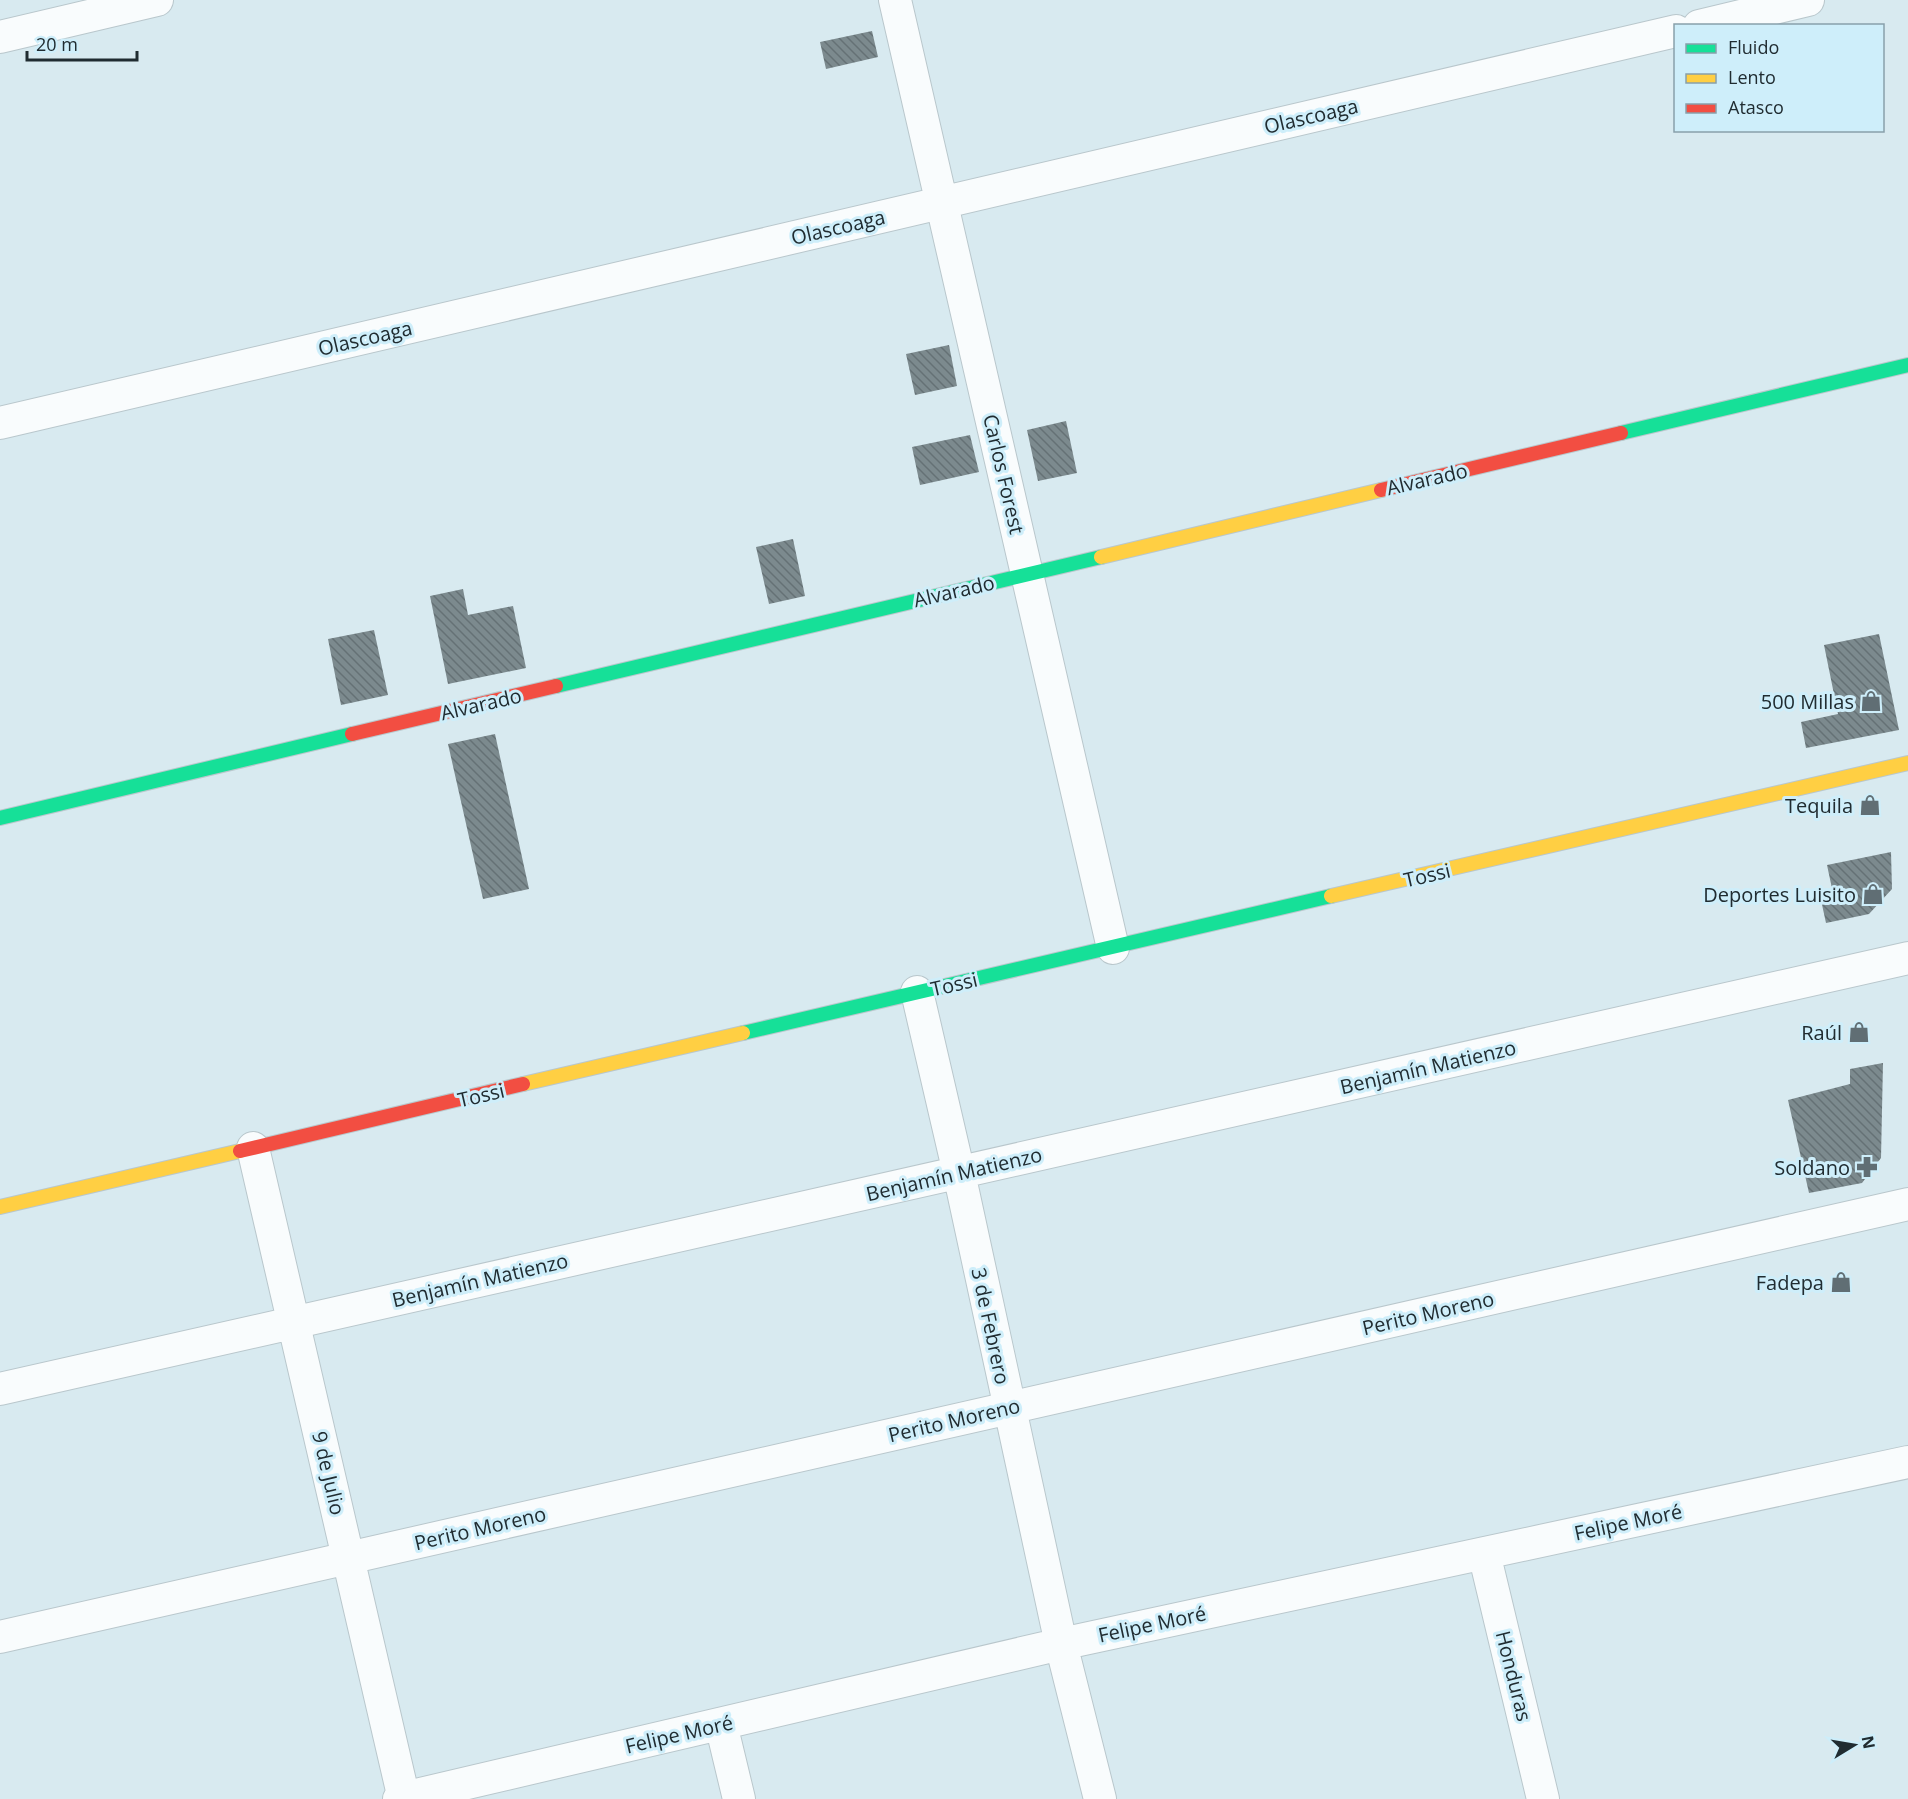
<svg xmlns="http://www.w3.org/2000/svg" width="1908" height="1799" font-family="'Open Sans',sans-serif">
<defs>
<pattern id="building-back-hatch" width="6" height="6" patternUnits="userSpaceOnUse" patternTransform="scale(1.5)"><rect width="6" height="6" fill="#7c8a8e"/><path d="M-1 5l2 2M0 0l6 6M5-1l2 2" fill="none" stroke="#657175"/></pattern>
</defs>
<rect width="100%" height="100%" fill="#d8eaf0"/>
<path fill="url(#building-back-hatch)" d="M 872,31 L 878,57 L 826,69 L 820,42 Z
M 949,345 L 957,386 L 915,395 L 906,354 Z
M 1066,421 L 1077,473 L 1038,481 L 1027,430 Z
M 970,435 L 979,472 L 920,485 L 912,447 Z
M 793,539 L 805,596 L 769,604 L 756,547 Z
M 463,589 L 468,615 L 513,606 L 526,668 L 448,684 L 430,596 Z
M 374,630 L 388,695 L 341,705 L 328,639 Z
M 1879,634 L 1899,730 L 1806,748 L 1801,722 L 1838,714 L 1824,645 Z
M 495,734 L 529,889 L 483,899 L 448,744 Z
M 1891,852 L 1892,889 L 1869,914 L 1826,923 L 1821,900 L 1834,898 L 1827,865 Z
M 1883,1063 L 1881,1158 L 1862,1183 L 1809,1193 L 1788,1100 L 1850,1084 L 1850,1069 Z"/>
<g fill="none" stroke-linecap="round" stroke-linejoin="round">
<defs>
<path id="street" d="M 895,0 L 1113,948
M 1699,26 L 1808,0
M 0,37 L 157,0
M 0,423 L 1676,31
M 917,992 L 959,1173 L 1061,1644 L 1100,1799
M 253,1148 L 404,1799
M 0,1389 L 1908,958
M 1484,1553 L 1543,1799
M 0,1637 L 1908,1204
M 721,1724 L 739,1799
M 399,1799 L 1061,1644 L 1908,1462"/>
<path id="fast" d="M 1621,433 L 1908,365
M 556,686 L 1101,557
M 0,818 L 352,734
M 743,1033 L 1331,896"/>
<path id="slow" d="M 1101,557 L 1381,490
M 1331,896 L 1908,763
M 523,1084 L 743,1033
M 0,1207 L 240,1151"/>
<path id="jam" d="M 1381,490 L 1621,433
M 352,734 L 556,686
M 240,1151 L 523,1084"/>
</defs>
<use href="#street" stroke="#b9c7cc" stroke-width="34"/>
<use href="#fast" stroke="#b9c7cc" stroke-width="16"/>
<use href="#slow" stroke="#b9c7cc" stroke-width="16"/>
<use href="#jam" stroke="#b9c7cc" stroke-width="16"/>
<use href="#street" stroke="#f9fcfd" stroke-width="32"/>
<use href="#fast" stroke="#16e098" stroke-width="14"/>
<use href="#slow" stroke="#ffcf43" stroke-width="14"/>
<use href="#jam" stroke="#f24e42" stroke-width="14"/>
</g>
<defs>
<symbol id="shop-bare" viewBox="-9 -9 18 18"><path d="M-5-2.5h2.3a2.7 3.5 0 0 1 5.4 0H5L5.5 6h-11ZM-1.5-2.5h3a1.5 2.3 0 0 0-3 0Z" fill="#606e74" stroke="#ceeefa" stroke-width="2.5" paint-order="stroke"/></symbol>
<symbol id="pharmacy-bare" viewBox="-9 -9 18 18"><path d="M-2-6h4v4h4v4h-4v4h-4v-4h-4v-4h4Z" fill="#606e74" stroke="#ceeefa" stroke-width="2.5" paint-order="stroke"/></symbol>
</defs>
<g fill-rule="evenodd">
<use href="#shop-bare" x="1856" y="686" width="30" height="30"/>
<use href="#shop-bare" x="1855" y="790" width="30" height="30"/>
<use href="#shop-bare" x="1858" y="879" width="30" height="30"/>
<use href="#shop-bare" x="1844" y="1017" width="30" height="30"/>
<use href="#pharmacy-bare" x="1852" y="1152" width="30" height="30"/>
<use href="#shop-bare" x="1826" y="1267" width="30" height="30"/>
</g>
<g text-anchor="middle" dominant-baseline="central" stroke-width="6" stroke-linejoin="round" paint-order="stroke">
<g font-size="20" fill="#202c31" stroke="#ceeefa">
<text transform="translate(1311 116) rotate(-13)">Olascoaga</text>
<text transform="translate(838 227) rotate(-13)">Olascoaga</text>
<text transform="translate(365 338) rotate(-13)">Olascoaga</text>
<text transform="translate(1004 474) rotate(77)">Carlos Forest</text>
<text transform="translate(1427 479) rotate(-13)">Alvarado</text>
<text transform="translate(954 591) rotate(-13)">Alvarado</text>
<text transform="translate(481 704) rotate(-13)">Alvarado</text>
<text transform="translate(1427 875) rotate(-13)">Tossi</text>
<text transform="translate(954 984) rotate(-13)">Tossi</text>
<text transform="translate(1428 1067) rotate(-13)">Benjamín Matienzo</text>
<text transform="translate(481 1095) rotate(-13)">Tossi</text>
<text transform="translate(954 1174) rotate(-13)">Benjamín Matienzo</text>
<text transform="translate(480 1280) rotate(-13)">Benjamín Matienzo</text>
<text transform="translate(1428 1313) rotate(-13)">Perito Moreno</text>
<text transform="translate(991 1326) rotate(78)">3 de Febrero</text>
<text transform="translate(954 1420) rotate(-13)">Perito Moreno</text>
<text transform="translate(329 1473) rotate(77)">9 de Julio</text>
<text transform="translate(1628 1522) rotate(-12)">Felipe Moré</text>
<text transform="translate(480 1528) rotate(-13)">Perito Moreno</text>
<text transform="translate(1152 1624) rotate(-12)">Felipe Moré</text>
<text transform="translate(1514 1676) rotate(76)">Honduras</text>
<text transform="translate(679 1734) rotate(-13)">Felipe Moré</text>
</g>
<g font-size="20" fill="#202c31" stroke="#ceeefa" text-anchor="end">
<text x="1854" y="701">500 Millas</text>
<text x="1853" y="805">Tequila</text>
<text x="1856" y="894">Deportes Luisito</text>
<text x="1842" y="1032">Raúl</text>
<text x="1850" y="1167">Soldano</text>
<text x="1824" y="1282">Fadepa</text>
</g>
</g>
<rect x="1674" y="24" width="210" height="108" fill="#ceeefa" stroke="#88a0aa" stroke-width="1.5"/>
<rect x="1686" y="44" width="30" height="9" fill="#16e098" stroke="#88a0aa" stroke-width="1.5"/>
<text x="1728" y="54" font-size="18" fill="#202c31">Fluido</text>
<rect x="1686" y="74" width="30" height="9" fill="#ffcf43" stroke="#88a0aa" stroke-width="1.5"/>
<text x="1728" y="84" font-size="18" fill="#202c31">Lento</text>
<rect x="1686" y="104" width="30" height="9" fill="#f24e42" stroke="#88a0aa" stroke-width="1.5"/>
<text x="1728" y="114" font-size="18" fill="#202c31">Atasco</text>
<g transform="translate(1854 1745) rotate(79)" stroke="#ceeefa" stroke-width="4.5" paint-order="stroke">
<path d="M0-4.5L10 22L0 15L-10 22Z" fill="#202c31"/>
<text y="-9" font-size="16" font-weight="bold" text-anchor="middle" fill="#202c31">N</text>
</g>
<path d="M27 51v9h110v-9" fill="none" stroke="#202c31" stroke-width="3"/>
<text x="36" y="51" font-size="18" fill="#202c31" stroke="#ceeefa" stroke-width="4.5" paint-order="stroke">20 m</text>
</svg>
